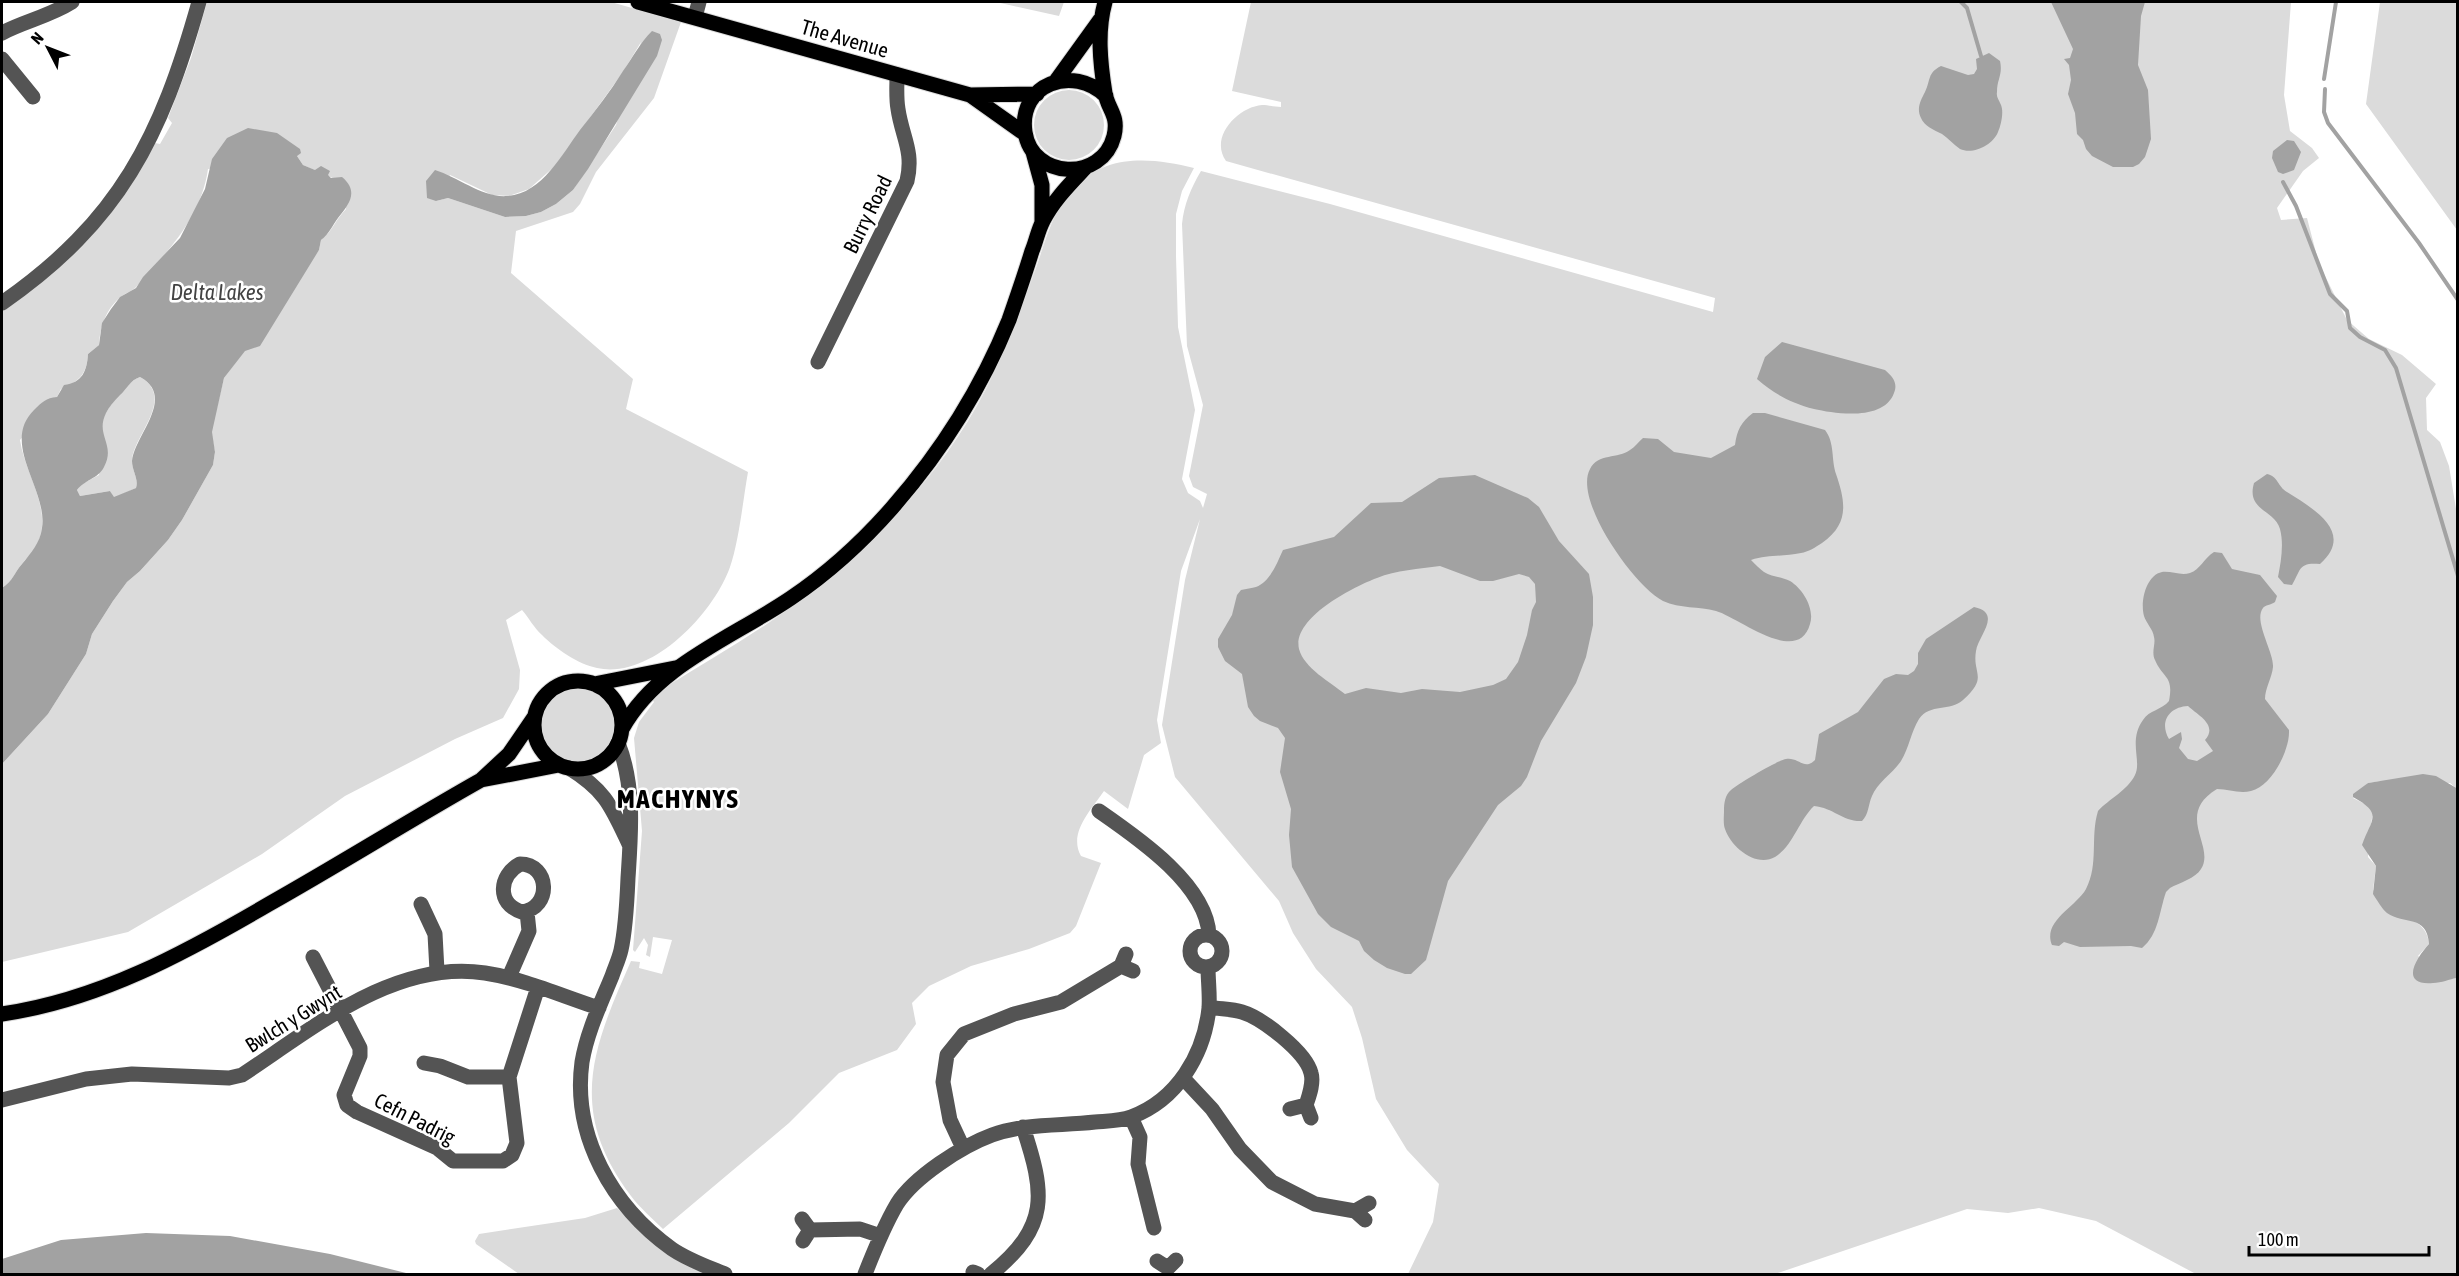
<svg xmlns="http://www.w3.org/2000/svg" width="2459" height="1276" font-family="'Asap Condensed',sans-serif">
<rect width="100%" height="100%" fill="#fff"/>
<path fill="#dbdbdb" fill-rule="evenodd" d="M 207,2 L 611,2 L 681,22 L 654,98 L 596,172 L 580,204 L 573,212 L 516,231 L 511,273 L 633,379 L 626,409 L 748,472 C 743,500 739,541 730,567 C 714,613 651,680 597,668 C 578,664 556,649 542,635 C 534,628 529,618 522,610 L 506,620 L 520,670 L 519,689 L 503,718 L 455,739 L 345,796 L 262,854 L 128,932 L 2,962 L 2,764 L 48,714 L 86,654 L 92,634 L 113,601 L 127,582 L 140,571 L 168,540 L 182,520 L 213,465 L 215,452 L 211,432 L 224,378 L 319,250 L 321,240 C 332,232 336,219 346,209 L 335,179 L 303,165 L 297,156 L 208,169 C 201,218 168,251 137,286 C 133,291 127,292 122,296 C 106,308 100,327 99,345 L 88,354 C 87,374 79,382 61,389 L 57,397 L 20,440 C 25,476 57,514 34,550 C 31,555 25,559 22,564 C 14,573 13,581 2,588 L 2,308 L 35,285 L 155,143 L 160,144 L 172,123 L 168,118 L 191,58 ZM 641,42 L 616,125 L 573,190 L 556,204 L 541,212 L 526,216 L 505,217 L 448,198 L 436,201 L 450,175 L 492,195 L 509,196 L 529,189 L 555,166 L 623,72 Z
M 996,2 L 1064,2 L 1059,16 Z
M 1251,2 L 2291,2 L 2284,95 L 2290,131 L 2312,148 L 2319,158 L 2303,171 L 2277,208 L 2281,220 L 2307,218 L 2319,264 L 2347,320 L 2369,339 L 2402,355 L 2436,384 L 2426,398 L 2427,430 L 2440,442 L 2449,466 L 2457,515 L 2457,789 L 2450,783 L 2381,781 L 2368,783 L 2353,798 L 2369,806 L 2373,813 L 2370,829 L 2368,857 L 2376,866 L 2373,890 L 2409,919 C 2421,923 2428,932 2429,944 L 2418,956 L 2451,979 L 2457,978 L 2457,1274 L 2196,1274 L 2096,1221 L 2039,1208 L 2008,1213 L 1967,1209 L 1775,1274 L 1408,1274 L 1433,1222 L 1439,1184 L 1407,1150 L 1376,1099 L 1362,1038 L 1352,1007 L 1316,969 L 1293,933 L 1279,901 L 1175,777 L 1162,725 L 1185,580 L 1200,519 L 1181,571 L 1157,720 L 1161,743 L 1144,755 L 1128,809 L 1104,791 C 1091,810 1068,833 1081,856 L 1101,863 L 1076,926 L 1070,933 L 1029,949 L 971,966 L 929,986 L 912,1003 L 916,1024 L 897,1050 L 839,1073 L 789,1123 L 663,1229 C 652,1218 640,1208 631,1196 C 567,1111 592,1049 631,961 L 640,962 L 639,968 L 662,974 L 672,940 L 653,937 L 650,957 L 646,955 L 648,945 L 644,938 L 635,952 L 633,950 L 642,831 L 634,738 L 639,722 L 654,702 L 651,698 L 661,690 C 704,663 750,637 791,607 C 869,550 941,476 986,389 C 1004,353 1019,315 1033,276 C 1045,245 1051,211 1075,187 C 1107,153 1153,158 1194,168 L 1182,191 L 1176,214 L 1176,256 L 1178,327 L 1195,410 L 1182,479 L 1188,493 L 1200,501 L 1203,508 L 1207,494 L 1193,487 L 1189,476 L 1203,405 L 1187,346 L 1182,224 C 1184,204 1191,188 1201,171 L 1330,204 L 1713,312 L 1715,298 L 1226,161 C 1209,137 1238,107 1262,105 C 1268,105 1275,107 1281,107 L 1281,102 L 1232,91 Z
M 2380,2 L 2457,2 L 2457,230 L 2366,104 Z
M1034 125a35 35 0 1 1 70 0a35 35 0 1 1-70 0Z
M 140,377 C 177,398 132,437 132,461 C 132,471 139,479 136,488 L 114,498 L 110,491 L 80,496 L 77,490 L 80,485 L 99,475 L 102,421 C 107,408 127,381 140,377 Z
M540 726a38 38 0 1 1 76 0a38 38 0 1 1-76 0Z
M 617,1208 L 666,1251 L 715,1274 L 519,1274 L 476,1244 L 475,1241 L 479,1234 L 585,1218 Z"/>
<path fill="#a2a2a2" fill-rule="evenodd" d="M 2051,2 L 2145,2 L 2141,16 L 2138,65 L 2148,90 L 2151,139 L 2145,157 L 2139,164 L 2133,167 L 2113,167 L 2092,156 L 2086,149 L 2083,140 L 2077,134 L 2075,113 L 2068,94 L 2071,80 L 2069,65 L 2064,59 L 2070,58 L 2073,49 Z
M 652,31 L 660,34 L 662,40 L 657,56 L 588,169 L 573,190 L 556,204 L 541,212 L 526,216 L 505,217 L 448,198 L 436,201 L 427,198 L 426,181 L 435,170 C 458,177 483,198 507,196 C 542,194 562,154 580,130 C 595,111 610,92 623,71 C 633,57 640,43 652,31 Z
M 1989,53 L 2000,61 C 2003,75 1997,79 1997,92 C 1996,97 1999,100 2001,105 C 2004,112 2001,125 1998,132 C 1993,145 1973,155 1960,149 C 1954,145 1948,138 1942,134 C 1934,130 1924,126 1921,118 C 1916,108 1921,100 1925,92 C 1931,80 1927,73 1941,66 L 1968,75 L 1974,74 L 1977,69 L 1976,59 Z
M 248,128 L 277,133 L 300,149 L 301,153 L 297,156 L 303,165 L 315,170 L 321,166 L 330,171 L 328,175 L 331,178 L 342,177 C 360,192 348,205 338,218 C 332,226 329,234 321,240 L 319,250 L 260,346 L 245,351 L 224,378 L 212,432 L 215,452 L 213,465 L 182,520 L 168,540 L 140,571 L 127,582 L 113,601 L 92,634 L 86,654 L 48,714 L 2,764 L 2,588 C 13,581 14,573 22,564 C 31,553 40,543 42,528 C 48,489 0,444 34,410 C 42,402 46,398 57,397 L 64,385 C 82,383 87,371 88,354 L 99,345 L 102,323 L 111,309 L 120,297 L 136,288 L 143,277 L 180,238 L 205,189 L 212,159 L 227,138 ZM 140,377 C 177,397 134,436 132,461 C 132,471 139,479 136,488 L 114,497 L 110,491 L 80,496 L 77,490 C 84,480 98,479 104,467 C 119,439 83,432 120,395 C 127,389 130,380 140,377 Z
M 2287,140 L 2294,141 L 2301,152 L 2294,170 L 2283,174 L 2278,172 L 2272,158 L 2273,151 Z
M 1782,342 L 1885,370 C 1893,377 1898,383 1894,393 C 1884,421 1836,414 1814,409 C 1791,403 1774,394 1757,379 L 1765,357 Z
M 1753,413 L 1765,413 L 1825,430 C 1835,443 1831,459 1836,474 C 1846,503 1849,524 1822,543 C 1816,547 1808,552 1801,553 C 1784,557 1768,554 1751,560 C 1755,564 1760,569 1764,572 C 1772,577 1782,577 1790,581 C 1803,589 1815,609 1810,624 C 1798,667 1738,617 1716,611 C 1699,606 1680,609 1663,601 C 1634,586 1573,500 1590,469 C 1598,453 1618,459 1630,450 C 1635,447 1638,442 1643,438 L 1658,439 L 1674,452 L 1711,458 L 1735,445 C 1737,430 1741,422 1753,413 Z
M 2267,474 C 2278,476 2278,487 2287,492 C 2312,508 2356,532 2320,564 C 2298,562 2301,570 2292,585 L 2284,584 L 2278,577 C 2281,562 2284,544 2280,529 C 2274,509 2246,511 2254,483 Z
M 1475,475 L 1528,498 L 1539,507 L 1559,541 L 1589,574 L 1593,597 L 1593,625 L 1586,657 L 1576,683 L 1541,741 L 1527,777 L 1521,786 L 1498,805 L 1448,881 L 1426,960 L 1411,974 L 1405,974 L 1387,968 L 1374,960 L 1364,951 L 1359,941 L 1331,927 L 1318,914 L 1292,867 L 1289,835 L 1291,809 L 1280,772 L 1285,738 L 1278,728 L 1260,721 L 1254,716 L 1248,707 L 1242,674 L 1225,661 L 1218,647 L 1218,639 L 1232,615 L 1237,595 L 1241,590 C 1246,589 1252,588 1256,587 C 1270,582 1277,563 1283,550 L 1334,537 L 1371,503 L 1402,502 L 1439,478 ZM 1440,566 L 1480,581 L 1493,581 L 1519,574 L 1529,577 L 1535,584 L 1536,602 L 1532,610 L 1527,635 L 1518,662 L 1506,679 L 1493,685 L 1460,692 L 1422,689 L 1401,693 L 1366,688 L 1345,694 C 1330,682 1304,668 1299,649 C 1292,618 1353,587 1377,578 C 1396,570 1419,569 1440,566 Z
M 2214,552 L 2222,553 L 2232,569 L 2260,575 L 2277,596 L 2275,602 C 2271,605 2265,605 2263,608 C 2253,621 2274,652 2273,667 C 2272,678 2265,688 2265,699 L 2289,730 C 2290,750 2272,786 2251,791 C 2239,794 2229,789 2217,789 C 2174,815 2216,846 2201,869 C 2196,878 2179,883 2170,888 L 2166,892 C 2159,912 2159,934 2142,948 L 2131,946 L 2080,947 L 2064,942 L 2059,946 L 2052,945 C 2042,921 2076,907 2086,889 C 2099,864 2090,837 2098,811 C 2109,799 2128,790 2135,775 C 2142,761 2128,741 2143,720 C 2149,710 2162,710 2169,701 C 2174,675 2163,679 2155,660 C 2151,652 2156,644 2154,637 C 2153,629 2146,623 2144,616 C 2140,602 2146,575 2162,572 C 2172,571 2181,576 2190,573 C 2200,570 2204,558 2214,552 ZM 2188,706 C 2199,716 2218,725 2205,740 L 2213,751 L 2197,761 L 2188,759 L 2179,748 L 2182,739 L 2181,732 L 2169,739 C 2159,722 2169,707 2188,706 Z
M 1974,607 C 2003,613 1978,636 1976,651 C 1972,674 1989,677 1963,700 C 1950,712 1930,703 1919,719 C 1911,732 1909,748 1901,761 C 1893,773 1877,783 1872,796 C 1868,805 1869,814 1862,821 C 1843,822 1834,808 1814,806 C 1799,820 1793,846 1775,857 C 1756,868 1731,847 1725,829 C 1723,824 1724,816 1724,811 C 1724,803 1725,795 1731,790 C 1738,784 1778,760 1786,759 C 1799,757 1804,771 1815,760 L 1819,734 L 1858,712 L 1884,679 L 1896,674 L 1908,675 L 1914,671 L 1918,664 L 1918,653 L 1926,639 Z
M 2423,774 L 2436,776 L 2458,789 L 2457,978 C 2449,979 2442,983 2433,983 C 2398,986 2417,957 2429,944 C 2427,914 2404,925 2387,913 C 2382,909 2377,900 2373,894 L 2376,866 L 2362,845 C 2371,819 2384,814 2353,797 L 2353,794 L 2368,783 Z
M 146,1233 L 230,1236 L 330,1254 L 410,1274 L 2,1274 L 2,1259 L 61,1240 Z"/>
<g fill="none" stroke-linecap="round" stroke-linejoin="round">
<path stroke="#a2a2a2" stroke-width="4" d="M 1961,2 L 1967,8 L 1981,56
M 2324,79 L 2336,2
M 2325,89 L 2324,112 L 2328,123 L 2419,243 L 2458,300
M 2283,182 L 2296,206 L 2330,294 L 2347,311 L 2350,328 L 2360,337 L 2385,350 L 2396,368 L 2458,576"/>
<defs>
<path id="major" d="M 638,2 L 970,95 L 1037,94
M 1105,2 C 1097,31 1100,62 1105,93 C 1108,110 1119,115 1114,136 C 1102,183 1032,179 1025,132 C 1018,84 1073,64 1106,96
M 1056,81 L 1100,20
M 970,95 L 1025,134
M 1033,152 L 1042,185 L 1042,223
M534 725a44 44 0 1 1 88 0a44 44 0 1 1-88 0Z
M 594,684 L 675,668
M 622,729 C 657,665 732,638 791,598 C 828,573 863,541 892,508 C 941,452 981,389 1009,320 C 1017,297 1025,274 1032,251 C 1036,242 1038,230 1043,221 C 1053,201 1069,185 1085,168
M 481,780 L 559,765
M 2,1014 C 99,1000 185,953 269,904 C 340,864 410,820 481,780 L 509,754 L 535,716"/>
</defs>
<use href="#major" stroke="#dbdbdb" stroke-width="17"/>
<path stroke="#545454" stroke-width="15" d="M 695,17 L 699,2
M 2,33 C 25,21 50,16 72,2
M 2,59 L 33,97
M 2,303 C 120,221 161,137 199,2
M 818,362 L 907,181 C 914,151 902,137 898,109 C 896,98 897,86 897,75
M 618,743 C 635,786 631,832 628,878 C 627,901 626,927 621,950 C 619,959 615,967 612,976 C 601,1003 587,1032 582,1062 C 572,1136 612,1206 672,1249 C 688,1260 708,1267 725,1274
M 569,768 C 606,791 611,806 629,844
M 1099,811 C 1138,838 1207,885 1209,935
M 520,864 C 550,864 552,908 522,912 C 496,904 499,875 520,864 Z
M 421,904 L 435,934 L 437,971
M1190 951a16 16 0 1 1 32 0a16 16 0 1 1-32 0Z
M 1126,954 L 1121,966 L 1133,971
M 313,957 L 360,1048 L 360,1056 L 344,1095 L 347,1105 L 357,1112 L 437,1148 L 453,1161 L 503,1161 L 512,1155 L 517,1143 L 509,1077 L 538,987
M 509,977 L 529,931 L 527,912
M 1209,1007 C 1219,1009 1232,1009 1242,1012 C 1262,1018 1306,1052 1311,1073 C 1314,1083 1309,1096 1306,1105 L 1311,1118
M 424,1063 L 440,1066 L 468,1077 L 509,1077
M 1184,1079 L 1212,1109 L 1240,1149 L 1272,1182 L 1315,1204 L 1355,1211
M 2,1100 L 86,1079 L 132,1074 L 229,1078 L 242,1075 C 312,1029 395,959 485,973 C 524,979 562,996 599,1008
M 1290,1109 L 1306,1105
M 1131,1117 L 1140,1137 L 1138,1164 L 1154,1228
M 963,1148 L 950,1120 L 943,1082 L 947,1055 L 964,1034 L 1014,1014 L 1061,1002 L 1121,966
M 802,1219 L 810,1230 L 803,1241
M 1365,1220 L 1355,1211 L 1369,1203
M 810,1230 L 860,1229 L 881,1236
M 1157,1261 L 1168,1268 L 1176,1260
M 973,1272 L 978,1274
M 865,1274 C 874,1251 884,1226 897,1204 C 914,1177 962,1146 992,1135 C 1025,1123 1061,1126 1095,1122 C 1106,1121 1121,1121 1131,1117 C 1177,1100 1204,1055 1209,1008 C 1210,995 1208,980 1208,967
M 991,1274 C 1050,1226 1045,1194 1023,1127"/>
<use href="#major" stroke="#000" stroke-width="15"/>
</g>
<g text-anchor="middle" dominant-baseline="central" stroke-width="5" stroke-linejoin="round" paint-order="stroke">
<g font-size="21" fill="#000" stroke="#fff">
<text transform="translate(845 38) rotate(16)">The Avenue</text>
<text transform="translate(867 214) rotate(-64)">Burry Road</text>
<text transform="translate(293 1018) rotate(-32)">Bwlch y Gwynt</text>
<text transform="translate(415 1118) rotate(27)">Cefn Padrig</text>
</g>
<g font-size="22" font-style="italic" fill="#434343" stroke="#fff">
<text x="217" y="292">Delta Lakes</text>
</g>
<g font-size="27" font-weight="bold" letter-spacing="1.5" fill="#000" stroke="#fff">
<text x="678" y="798">MACHYNYS</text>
</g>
</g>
<rect width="2459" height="1276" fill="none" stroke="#000000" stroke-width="6"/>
<g transform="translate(48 48) rotate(312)" stroke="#ffffff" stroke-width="4.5" paint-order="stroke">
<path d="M0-4.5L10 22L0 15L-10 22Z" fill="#000000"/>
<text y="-9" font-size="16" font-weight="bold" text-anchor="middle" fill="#000000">N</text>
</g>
<path d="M2249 1246v9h180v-9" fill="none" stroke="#000000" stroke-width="3"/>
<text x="2258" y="1246" font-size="18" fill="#000000" stroke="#ffffff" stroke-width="4.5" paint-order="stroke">100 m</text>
</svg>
